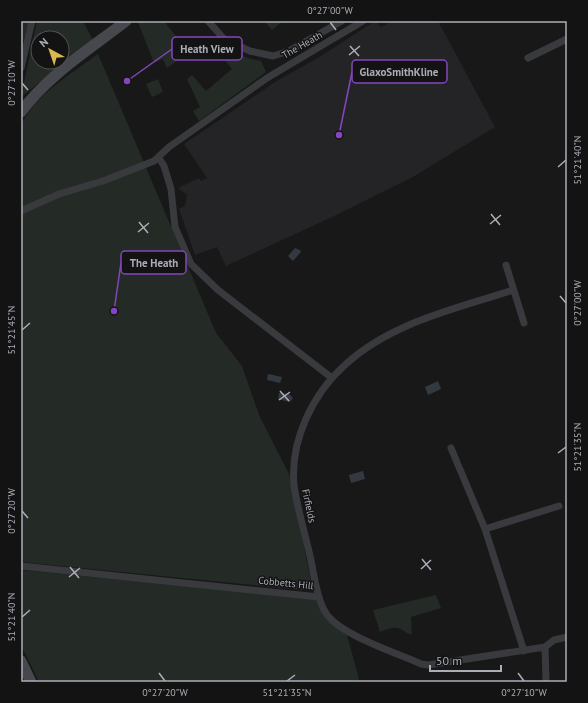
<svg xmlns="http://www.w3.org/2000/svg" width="588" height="703" font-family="'PT Sans',sans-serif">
<rect width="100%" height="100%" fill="#181819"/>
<path fill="#242426" d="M 375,21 L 381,27 L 393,21 L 438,21 L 495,127 L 411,178 L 332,217 L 226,266 L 217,247 L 195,255 L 179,209 L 185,206 L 187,195 L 178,188 L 199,178 L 201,181 L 207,178 L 184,144 L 275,82 L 321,56 Z"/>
<path fill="#242b26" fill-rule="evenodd" d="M 21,21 L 29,21 L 21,48 Z
M 37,21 L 83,21 L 93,40 L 21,97 ZM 38,38 L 62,38 L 62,62 L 38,62 Z
M 140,21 L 164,21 L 185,48 L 193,42 L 197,46 L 167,68 L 163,59 L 154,63 L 138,22 Z
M 264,21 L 283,21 L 272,30 Z
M 227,47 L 247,58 L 261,61 L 266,72 L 199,121 L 193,111 L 200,107 L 187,79 L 192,75 L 206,91 L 232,69 L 219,53 Z
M 98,54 L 216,333 L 242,366 L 259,415 L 289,474 L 313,591 L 21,562 L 21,125 C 37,93 70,75 98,54 Z
M 158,79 L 163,92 L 152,97 L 146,84 Z
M 21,570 L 318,599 L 325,618 L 347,635 L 359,679 L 354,682 L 39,682 L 21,645 Z
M 436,595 L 441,608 L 411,617 L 412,634 L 408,634 C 398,625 392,627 380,632 L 373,610 Z"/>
<path fill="#333941" d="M 295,248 L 300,250 L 301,252 L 293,261 L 288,256 Z
M 268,374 L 282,377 L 280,383 L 267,380 Z
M 438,381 L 441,389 L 428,395 L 425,387 Z
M 279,393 L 289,394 L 293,398 L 290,402 L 278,399 Z
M 363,471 L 365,479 L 351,483 L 349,475 Z"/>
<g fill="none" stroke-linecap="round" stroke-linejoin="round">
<path stroke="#393a3e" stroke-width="7" d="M 208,21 L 225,40 L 250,51 L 273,56 L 289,51 L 342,21
M 528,58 L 567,39
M 21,68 L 32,21
M 159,158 L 164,166 L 171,189 L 175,227 L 191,264 L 218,290 L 332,378
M 21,211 L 59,194 L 103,181 L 154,161 L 169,147 L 267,78 L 363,21
M 506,265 L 524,323
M 513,290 C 456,309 392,322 346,364 C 313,393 290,440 294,485 C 297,508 305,533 310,556 C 314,573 317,603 328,616 C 344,636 397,653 421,664 L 428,665 L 545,647 L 554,640 L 567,637
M 451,448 L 485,529 L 524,651
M 485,529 L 559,506
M 21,566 L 319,597
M 545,647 L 546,682"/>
<path stroke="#47484e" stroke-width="11" d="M 21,112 C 48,75 90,49 126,21
M 21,661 L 31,682"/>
</g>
<path fill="none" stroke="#acaeb7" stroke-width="1.5" d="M 330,22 L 336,30M 350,46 L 359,56M 349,55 L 360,46M 22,83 L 28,90M 558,167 L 566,160M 491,214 L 500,225M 139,222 L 148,233M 490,224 L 501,215M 138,232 L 149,223M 560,296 L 566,303M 22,330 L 30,323M 280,391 L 289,401M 279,400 L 290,392M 558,453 L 566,447M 22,511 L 28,518M 422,559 L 431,570M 70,567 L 79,578M 421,569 L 431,560M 69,577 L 80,568M 22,617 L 30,610M 159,673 L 165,681M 518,673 L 524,681M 287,681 L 295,675"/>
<g text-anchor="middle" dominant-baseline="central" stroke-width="3" stroke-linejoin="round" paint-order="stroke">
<g font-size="10" fill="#acaeb7" stroke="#131314">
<text transform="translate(302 45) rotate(-30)">The Heath</text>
<text transform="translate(309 506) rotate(78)">Firfields</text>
<text transform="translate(286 583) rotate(6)">Cobbetts Hill</text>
</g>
</g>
<path fill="none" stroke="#8546bd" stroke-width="1.5" d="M127 81L172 49M339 135L352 72M114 311L121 263"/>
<g fill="#8546bd" stroke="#131314" stroke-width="1.5">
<circle cx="127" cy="81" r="4"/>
<circle cx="339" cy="135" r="4"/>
<circle cx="114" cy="311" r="4"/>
</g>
<g fill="#131314" stroke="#8546bd" stroke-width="1.5">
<rect x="172" y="37" width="70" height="23" rx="4"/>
<rect x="352" y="60" width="95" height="23" rx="4"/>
<rect x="121" y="251" width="65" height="23" rx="4"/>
</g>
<g font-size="11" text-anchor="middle" font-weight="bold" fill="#acaeb7">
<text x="207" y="53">Heath View</text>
<text x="399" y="76">GlaxoSmithKline</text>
<text x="154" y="267">The Heath</text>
</g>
<rect width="588" height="703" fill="none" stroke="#131314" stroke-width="44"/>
<g transform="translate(50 50) rotate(320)"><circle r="19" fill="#131314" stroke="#505155"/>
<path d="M0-3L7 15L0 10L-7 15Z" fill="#dbb74e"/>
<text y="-6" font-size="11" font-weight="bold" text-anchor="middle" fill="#acaeb7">N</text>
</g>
<path d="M430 665v6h71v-6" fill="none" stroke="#acaeb7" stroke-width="2"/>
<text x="436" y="665" font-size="12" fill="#acaeb7" stroke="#131314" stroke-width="3" paint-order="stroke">50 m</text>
<rect x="22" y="22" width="544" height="659" fill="none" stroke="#acaeb7" stroke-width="1.5"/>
<g font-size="10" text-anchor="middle" fill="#acaeb7">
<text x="330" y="14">0°27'00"W</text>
<text transform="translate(11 83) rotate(-90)" y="4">0°27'10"W</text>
<text transform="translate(577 160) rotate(-90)" y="4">51°21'40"N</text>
<text transform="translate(577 303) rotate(-90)" y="4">0°27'00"W</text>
<text transform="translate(11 330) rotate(-90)" y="4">51°21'45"N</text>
<text transform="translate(577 447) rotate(-90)" y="4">51°21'35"N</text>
<text transform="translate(11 511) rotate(-90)" y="4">0°27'20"W</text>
<text transform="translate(11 617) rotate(-90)" y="4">51°21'40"N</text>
<text x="165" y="696">0°27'20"W</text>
<text x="287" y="696">51°21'35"N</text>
<text x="524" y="696">0°27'10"W</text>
</g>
</svg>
